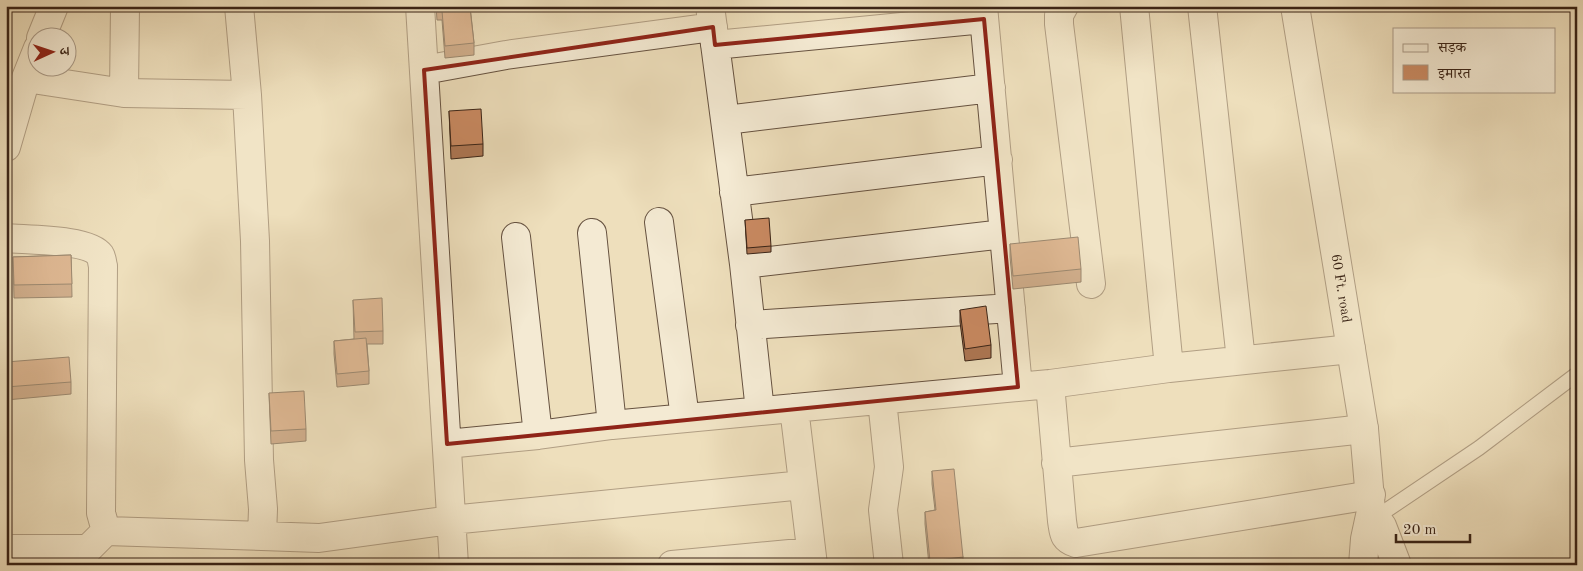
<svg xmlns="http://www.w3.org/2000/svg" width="1583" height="571" font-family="'Old Standard TT','Noto Serif Devanagari',serif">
<rect width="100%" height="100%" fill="#eedfbc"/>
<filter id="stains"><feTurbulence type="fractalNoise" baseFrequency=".004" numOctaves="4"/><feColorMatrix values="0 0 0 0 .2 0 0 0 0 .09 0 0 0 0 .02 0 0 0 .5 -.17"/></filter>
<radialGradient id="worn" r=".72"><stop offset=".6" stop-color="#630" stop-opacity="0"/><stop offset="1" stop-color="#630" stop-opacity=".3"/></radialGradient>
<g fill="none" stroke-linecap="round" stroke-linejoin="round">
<defs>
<path id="service" d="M 1375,518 L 1479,448 L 1577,374"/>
<path id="minor" d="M 420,6 L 454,565
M 710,6 L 744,264 L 760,411
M 983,6 L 1018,387
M 1064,6 L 1059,15 L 1059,24 L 1091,284
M 1134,6 L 1169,368
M 1202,6 L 1241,360
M 41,38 L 54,6
M 715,45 L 984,19
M 424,70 L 506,55 L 713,27
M 26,78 L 124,93 L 247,95
M 124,93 L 125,6
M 726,120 L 991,88
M 6,147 L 26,78 L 38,48
M 734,192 L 998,160
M 659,222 L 685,418
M 592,233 L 612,425
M 516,237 L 538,435
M 6,238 C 26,240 89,239 100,255 C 102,258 102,263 103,266 L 101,513 L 106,531 L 262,536 L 263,509 L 259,460 L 255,241 L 247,95 L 239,6
M 744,264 L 1004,234
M 750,325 L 1011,308
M 1050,384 L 1062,521 C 1064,533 1063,539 1076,543 L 1371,495
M 882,400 L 889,467 L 883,510 L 889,565
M 794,408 L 813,565
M 447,444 L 538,435 L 612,425 L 1050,384 L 1169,368 L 1351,349
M 1056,463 L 1364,429
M 262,536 L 319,538 L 451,520 L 803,485
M 6,549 L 88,549 L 106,531
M 672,565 L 811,552"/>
<g id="tertiary">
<path id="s1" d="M 1295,6 L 1364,429 L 1371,511 L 1365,539 L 1363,565"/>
<path d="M 1371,511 L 1382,526 L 1397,565"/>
</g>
</defs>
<use href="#service" stroke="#665240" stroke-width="16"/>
<use href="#minor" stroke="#665240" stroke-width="30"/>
<use href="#tertiary" stroke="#665240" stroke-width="30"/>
<use href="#service" stroke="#f4ead3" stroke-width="14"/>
<use href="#minor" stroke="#f4ead3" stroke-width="28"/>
<use href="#tertiary" stroke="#f4ead3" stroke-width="28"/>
</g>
<path fill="#ae7754" stroke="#392316" d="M 436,6 L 470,6 L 474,43 L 474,55 L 445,58 L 442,20 L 437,20 Z
M 449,111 L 483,144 L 483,156 L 451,159 Z
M 745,220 L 771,246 L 771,252 L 747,254 Z
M 1010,244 L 1081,269 L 1081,282 L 1013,289 L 1010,257 Z
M 71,255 L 72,297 L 14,298 L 13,257 Z
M 353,300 L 383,331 L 383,344 L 367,344 L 369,371 L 369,384 L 337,387 L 334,354 L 334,341 L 354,339 Z
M 960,310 L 991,345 L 991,358 L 965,361 L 960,322 Z
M 6,362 L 71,382 L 71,394 L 6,400 Z
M 269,393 L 306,429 L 306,441 L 271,444 Z
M 932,471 L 963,557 L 963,565 L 929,565 L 925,524 L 925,512 L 935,510 L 932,484 Z"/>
<path fill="#ca8a62" stroke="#392316" d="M 437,6 L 451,6 L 437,7 Z
M 470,8 L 474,43 L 445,46 L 442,11 Z
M 481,109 L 483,144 L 451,146 L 449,111 Z
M 769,218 L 771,246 L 747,248 L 745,220 Z
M 1078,237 L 1081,269 L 1013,276 L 1010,244 Z
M 71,255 L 72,284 L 14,285 L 13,257 Z
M 382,298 L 383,331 L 355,332 L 353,300 Z
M 986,306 L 991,345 L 965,349 L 960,310 Z
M 366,338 L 369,371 L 337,374 L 334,341 Z
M 69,357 L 71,382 L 6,387 L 6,362 Z
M 304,391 L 306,429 L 271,431 L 269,393 Z
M 954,469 L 963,557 L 930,561 L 925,512 L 936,510 L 932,471 Z"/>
<path d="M0 0H1583V571H0ZM 984,19 L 1018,387 L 447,444 L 424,70 L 713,27 L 715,45 Z" fill="#eedfbc" fill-opacity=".55" fill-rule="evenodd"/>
<path fill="none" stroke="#8f2418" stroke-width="4" stroke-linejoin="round" d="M 984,19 L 1018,387 L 447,444 L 424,70 L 713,27 L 715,45 Z"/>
<g text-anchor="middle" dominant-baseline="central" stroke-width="4" stroke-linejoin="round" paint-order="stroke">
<g font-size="14" fill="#392316" stroke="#f4ead3">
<text stroke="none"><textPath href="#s1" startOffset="286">60 Ft. road</textPath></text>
</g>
</g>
<rect width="1583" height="571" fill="none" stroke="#eedfbc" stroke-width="25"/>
<rect x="8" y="8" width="1568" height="556" fill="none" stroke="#392316" stroke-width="2.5"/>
<rect x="12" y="12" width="1558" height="546" fill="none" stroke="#392316"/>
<rect x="1393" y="28" width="162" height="65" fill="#f4ead3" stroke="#a99a87"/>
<rect x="1403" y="44" width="25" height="8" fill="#f4ead3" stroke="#a99a87"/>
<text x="1438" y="52" font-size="15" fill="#392316">सड़क</text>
<rect x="1403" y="65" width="25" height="15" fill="#ca8a62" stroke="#a99a87"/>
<text x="1438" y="78" font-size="15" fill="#392316">इमारत</text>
<g transform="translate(52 52) rotate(87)"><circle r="24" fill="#f4ead3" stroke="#a99a87"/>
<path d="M0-4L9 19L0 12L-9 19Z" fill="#8f2418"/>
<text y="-8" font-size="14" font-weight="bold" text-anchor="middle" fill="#392316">उ</text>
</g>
<path d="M1396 534v8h74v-8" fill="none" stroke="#392316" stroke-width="2.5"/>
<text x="1403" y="534" font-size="15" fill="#392316" stroke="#f4ead3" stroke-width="4" paint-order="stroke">20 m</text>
<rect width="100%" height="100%" filter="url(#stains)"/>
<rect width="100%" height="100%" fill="url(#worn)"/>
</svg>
